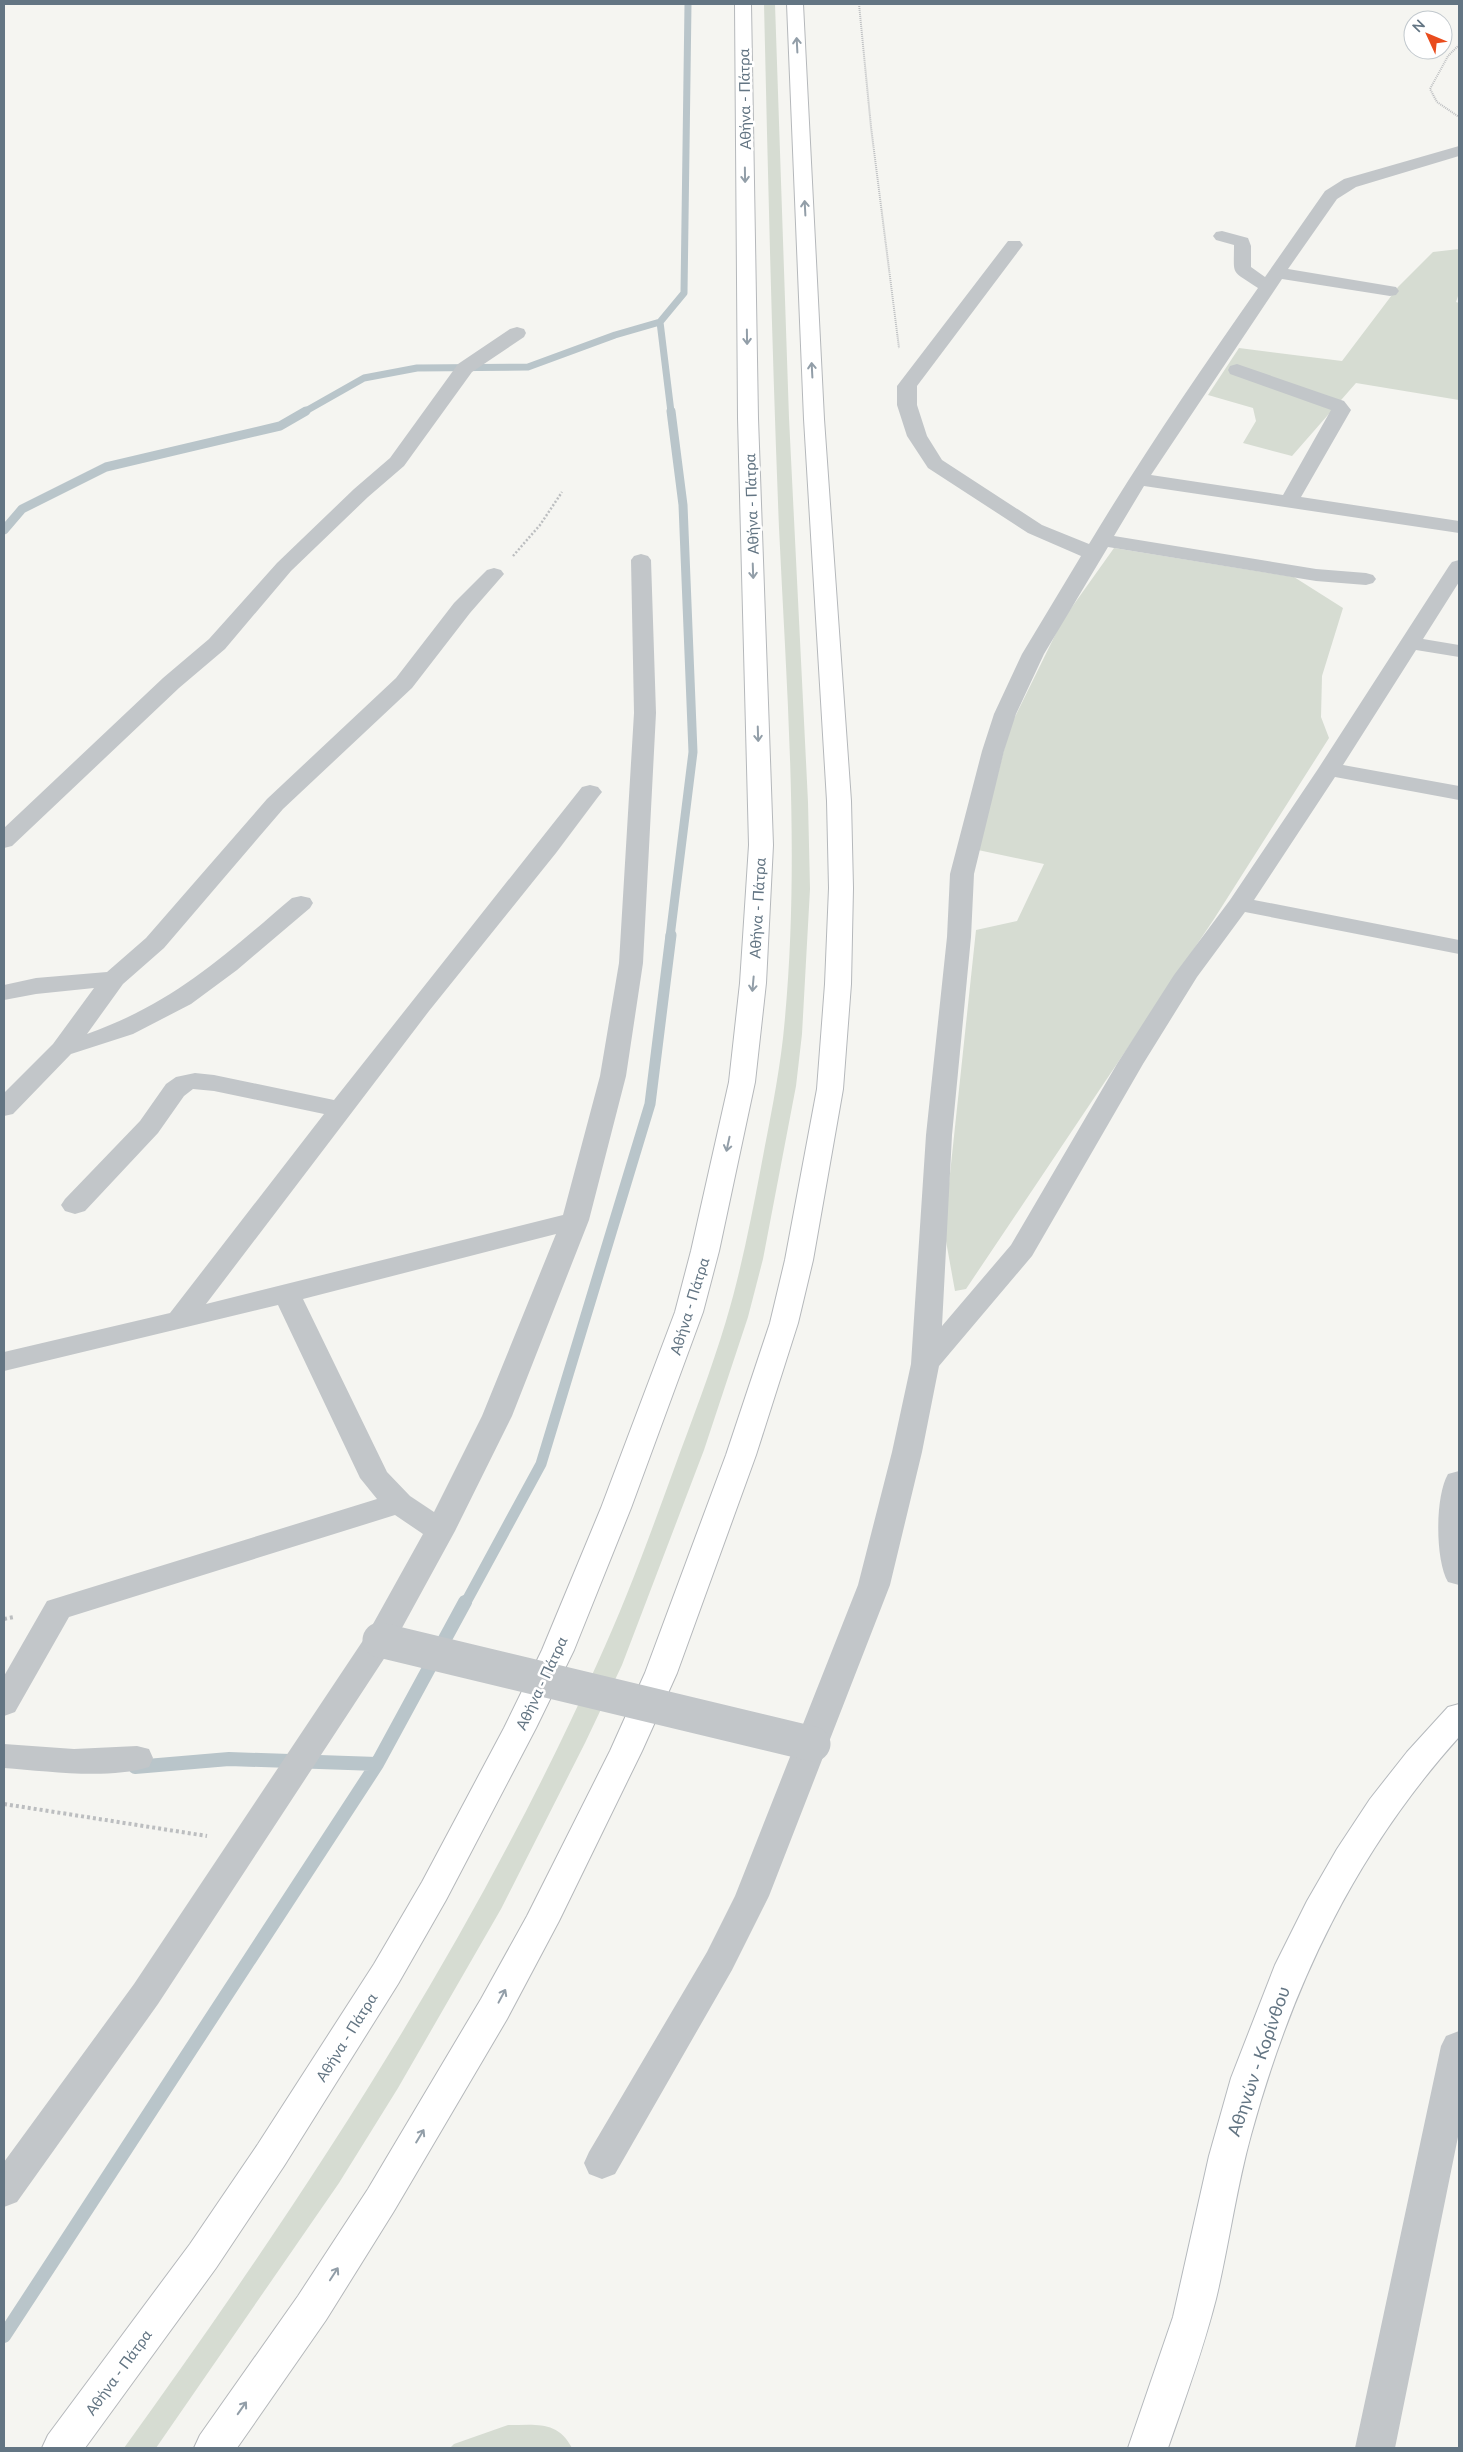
<svg xmlns="http://www.w3.org/2000/svg" width="1463" height="2452" font-family="Lato,sans-serif">
<rect width="100%" height="100%" fill="#f5f5f1"/>
<path fill="#d6dcd2" d="M 764,4 L 775,4 L 789,418 L 808,802 L 810,889 L 802,1034 L 796,1086 L 763,1259 L 748,1317 L 704,1450 L 622,1665 L 585,1743 L 501,1909 L 398,2088 L 339,2183 L 156,2448 L 124,2448 C 303,2200 471,1944 597,1664 C 626,1601 650,1535 674,1469 C 692,1420 711,1371 726,1321 C 741,1271 751,1219 761,1167 C 769,1124 778,1082 783,1038 C 801,868 787,698 779,528 C 772,353 768,178 764,4 Z
M 1459,249 L 1459,293 L 1456,302 L 1459,303 L 1459,400 L 1356,383 L 1292,456 L 1243,443 L 1256,421 L 1253,408 L 1208,395 L 1239,348 L 1342,361 L 1398,287 L 1433,252 Z
M 1114,548 L 1294,577 L 1343,608 L 1322,676 L 1321,717 L 1329,738 L 1214,919 L 966,1289 L 955,1291 L 944,1230 L 976,930 L 1017,921 L 1044,864 L 978,850 L 1010,727 L 1062,621 Z
M 508,2425 C 535,2425 558,2420 572,2448 L 450,2448 L 454,2444 Z"/>
<g fill="none" stroke-linecap="round" stroke-linejoin="round">
<path stroke="#b9c5ca" stroke-width="7" d="M 304,412 L 364,378 L 417,368 L 528,367 L 615,335 L 660,322
M 671,412 L 660,322 L 684,293 L 688,4"/>
<path stroke="#b9c5ca" stroke-width="9" d="M 4,530 L 22,509 L 106,467 L 280,426 L 306,411
M 670,937 L 693,752 L 683,505 L 671,411"/>
<path stroke="#b9c5ca" stroke-width="11" d="M 465,1604 L 541,1464 L 650,1104 L 671,935"/>
<path stroke="#b9c5ca" stroke-width="14" d="M 135,1767 L 229,1759 L 377,1764
M 4,2336 L 377,1764 L 465,1602"/>
<defs>
<path id="primary" d="M 1459,1704 L 1459,1737 C 1355,1853 1292,1985 1251,2135 C 1236,2189 1229,2245 1216,2299 C 1203,2350 1185,2399 1168,2448 L 1128,2448 L 1173,2317 L 1209,2156 L 1231,2078 L 1275,1965 L 1307,1901 L 1337,1849 L 1370,1799 L 1407,1752 L 1448,1707 Z"/>
<path id="motorway" d="M 735,4 L 751,4 L 758,418 L 773,845 L 766,983 L 755,1082 L 719,1251 L 703,1312 L 631,1508 L 574,1650 L 536,1728 L 446,1900 L 398,1984 L 284,2166 L 216,2268 L 85,2448 L 42,2448 L 48,2435 L 190,2244 L 258,2144 L 374,1964 L 422,1882 L 504,1728 L 542,1650 L 601,1508 L 675,1312 L 691,1251 L 729,1082 L 740,983 L 749,845 L 738,418 Z
M 787,4 L 803,4 L 824,419 L 851,801 L 853,888 L 851,984 L 843,1089 L 813,1260 L 798,1323 L 756,1455 L 677,1673 L 642,1751 L 559,1921 L 507,2019 L 394,2211 L 326,2320 L 237,2448 L 194,2448 L 200,2435 L 298,2296 L 368,2189 L 481,1999 L 527,1916 L 610,1751 L 645,1673 L 726,1455 L 770,1323 L 785,1260 L 817,1089 L 825,984 L 829,888 L 827,801 L 804,419 Z"/>
</defs>
<use href="#primary" stroke="#b5b9bd" stroke-width="2"/>
<use href="#motorway" stroke="#b5b8bb" stroke-width="2"/>
<path stroke="#bcbec0" stroke-width="2" stroke-dasharray="1 1" stroke-linecap="butt" d="M 859,4 L 871,127 L 899,348
M 1459,45 L 1448,56 L 1430,89 L 1437,102 L 1459,117"/>
<path stroke="#bcbec0" stroke-width="2.5" stroke-dasharray="2 2" stroke-linecap="butt" d="M 513,556 L 540,525 L 562,492"/>
<path stroke="#bcbec0" stroke-width="4" stroke-dasharray="3 3" stroke-linecap="butt" d="M 4,1619 L 14,1617
M 4,1804 L 207,1836"/>
<path fill="#c2c6c9" fill-rule="evenodd" d="M 1459,146 L 1459,156 L 1356,187 L 1337,199 L 1288,269 L 1396,287 L 1399,291 L 1396,295 L 1390,296 L 1282,279 L 1151,475 L 1283,495 L 1331,410 L 1230,374 L 1228,370 L 1230,366 L 1237,364 L 1344,401 L 1351,410 L 1301,497 L 1459,521 L 1459,533 L 1144,486 L 1114,536 L 1316,569 L 1366,573 L 1373,575 L 1376,579 L 1373,583 L 1366,585 L 1316,581 L 1108,547 L 1044,654 L 1016,714 L 1004,751 L 974,874 L 971,937 L 952,1135 L 942,1326 L 1011,1245 L 1117,1064 L 1174,975 L 1230,900 L 1318,769 L 1449,566 L 1452,562 L 1459,560 L 1459,582 L 1423,639 L 1459,645 L 1459,657 L 1416,650 L 1343,765 L 1459,786 L 1459,800 L 1335,777 L 1254,900 L 1459,940 L 1459,954 L 1245,912 L 1197,977 L 1143,1064 L 1032,1256 L 939,1366 L 922,1452 L 890,1585 L 769,1896 L 732,1970 L 615,2174 L 602,2179 L 589,2174 L 584,2163 L 589,2152 L 707,1952 L 735,1896 L 858,1585 L 892,1452 L 911,1364 L 926,1135 L 947,937 L 950,874 L 982,751 L 994,714 L 1022,654 L 1081,556 L 1028,533 L 928,468 L 907,436 L 897,405 L 897,386 L 1008,241 L 1020,241 L 1023,245 L 1020,249 L 917,386 L 917,405 L 927,436 L 942,460 L 1042,525 L 1089,544 C 1142,456 1199,372 1258,288 C 1230,269 1234,277 1234,245 L 1216,240 L 1213,236 L 1216,232 L 1222,231 L 1248,238 L 1251,246 L 1251,267 L 1265,277 L 1325,191 L 1344,179 Z
M 517,327 L 524,329 L 526,333 L 524,337 L 472,372 L 404,466 L 368,497 L 291,571 L 225,649 L 179,688 L 12,846 L 4,848 L 4,828 L 163,678 L 209,639 L 277,563 L 354,489 L 390,458 L 458,364 L 510,329 Z
M 641,554 L 648,556 L 651,560 L 656,713 L 643,963 L 626,1076 L 589,1220 L 512,1416 L 455,1531 L 391,1648 L 158,2004 L 17,2202 L 4,2207 L 4,2162 L 134,1984 L 368,1633 L 423,1534 L 395,1515 L 69,1617 L 15,1712 L 4,1716 L 4,1676 L 47,1601 L 377,1499 L 360,1478 L 278,1305 L 4,1371 L 4,1352 L 170,1313 L 324,1114 L 214,1091 L 193,1089 L 184,1096 L 158,1133 L 85,1211 L 75,1214 L 65,1211 L 61,1205 L 65,1199 L 140,1121 L 166,1084 L 176,1077 L 195,1073 L 214,1075 L 334,1100 L 582,787 L 590,785 L 598,787 L 602,792 L 598,797 L 556,853 L 429,1011 L 206,1304 L 563,1215 L 600,1076 L 619,963 L 634,713 L 631,560 L 634,556 ZM 556,1234 L 482,1416 L 434,1512 L 410,1496 L 387,1472 L 303,1299 Z
M 494,568 L 501,570 L 504,574 L 470,613 L 412,688 L 283,809 L 164,948 L 123,984 L 87,1034 C 174,1003 224,956 292,898 L 301,896 L 310,898 L 313,903 L 310,908 L 237,970 L 191,1004 L 133,1034 L 71,1054 L 13,1114 L 4,1116 L 4,1093 L 53,1044 L 94,988 L 36,994 L 4,1000 L 4,985 L 36,978 L 107,972 L 146,938 L 267,799 L 396,678 L 454,603 L 487,570 Z
M 4,1744 L 74,1749 L 137,1746 L 149,1749 L 153,1758 L 149,1767 C 107,1780 47,1771 4,1768 Z"/>
<path fill="#c2c6c9" fill-rule="evenodd" d="M 1459,1471 L 1459,1585 L 1448,1582 C 1435,1560 1435,1496 1448,1474 Z
M 1459,2031 L 1459,2132 L 1395,2448 L 1355,2448 L 1441,2046 L 1446,2036 Z"/>
<use href="#primary" fill="#fff" fill-rule="evenodd"/>
<use href="#motorway" fill="#fff" fill-rule="evenodd"/>
<path stroke="#c2c6c9" stroke-width="35" d="M 380,1640 L 813,1744"/>
</g>
<defs><path id="oneway-shaft" d="M-6 0H5M1.5-3L5.5 0L1.5 3" fill="none" stroke-width="1.6" stroke-linecap="round" stroke-linejoin="round" transform="scale(1.25)"/></defs>
<g stroke="#929ea8">
<use href="#oneway-shaft" transform="translate(797 45) rotate(-93)"/>
<use href="#oneway-shaft" transform="translate(745 175) rotate(89)"/>
<use href="#oneway-shaft" transform="translate(805 208) rotate(-93)"/>
<use href="#oneway-shaft" transform="translate(747 337) rotate(89)"/>
<use href="#oneway-shaft" transform="translate(812 370) rotate(-93)"/>
<use href="#oneway-shaft" transform="translate(753 571) rotate(88)"/>
<use href="#oneway-shaft" transform="translate(758 734) rotate(88)"/>
<use href="#oneway-shaft" transform="translate(753 984) rotate(95)"/>
<use href="#oneway-shaft" transform="translate(728 1144) rotate(102)"/>
<use href="#oneway-shaft" transform="translate(502 1996) rotate(-62)"/>
<use href="#oneway-shaft" transform="translate(420 2136) rotate(-59)"/>
<use href="#oneway-shaft" transform="translate(334 2274) rotate(-57)"/>
<use href="#oneway-shaft" transform="translate(242 2408) rotate(-55)"/>
</g>
<g text-anchor="middle" dominant-baseline="central" stroke-width="5" stroke-linejoin="round" paint-order="stroke">
<g font-size="15" fill="#637583" stroke="#fff">
<text transform="translate(744 99) rotate(-91)">Αθήνα - Πάτρα</text>
<text transform="translate(751 504) rotate(-92)">Αθήνα - Πάτρα</text>
<text transform="translate(757 908) rotate(-87)">Αθήνα - Πάτρα</text>
<text transform="translate(689 1306) rotate(-73)">Αθήνα - Πάτρα</text>
<text transform="translate(541 1683) rotate(-65)">Αθήνα - Πάτρα</text>
<text transform="translate(346 2037) rotate(-58)">Αθήνα - Πάτρα</text>
<text transform="translate(118 2372) rotate(-54)">Αθήνα - Πάτρα</text>
</g>
<g font-size="18" fill="#637583" stroke="#fff">
<text transform="translate(1258 2061) rotate(-71)">Αθηνών - Κορίνθου</text>
</g>
</g>
<rect width="1463" height="2452" fill="none" stroke="#637583" stroke-width="10"/>
<g transform="translate(1428 35) rotate(314)"><circle r="24" fill="#ffffff" stroke="#c1c8cd"/>
<path d="M0-4L9 19L0 12L-9 19Z" fill="#e94c1d"/>
<text y="-8" font-size="14" font-weight="bold" text-anchor="middle" fill="#637583">N</text>
</g>
</svg>
